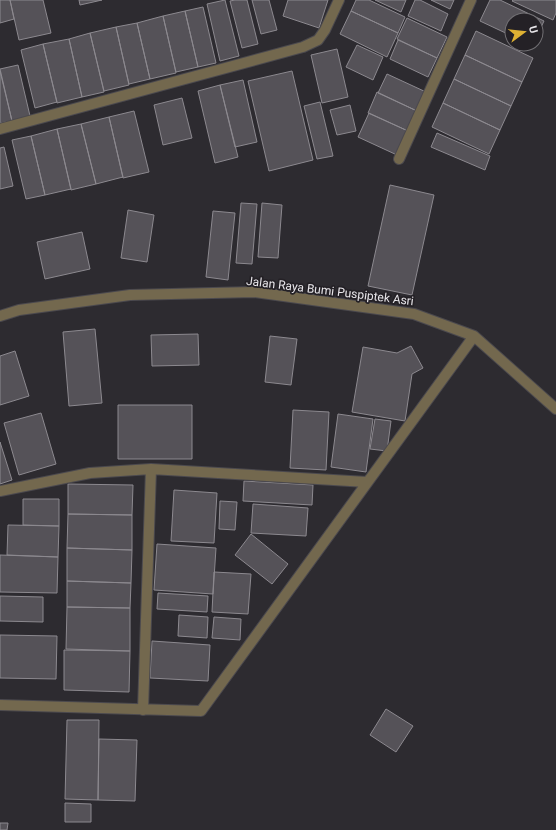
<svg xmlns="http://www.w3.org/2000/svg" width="556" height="830" font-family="Roboto,sans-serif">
<rect width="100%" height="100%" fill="#2d2b30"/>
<path fill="#555258" stroke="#8c898f" d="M 0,0 L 10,0 L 14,19 L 0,23 Z
M 10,0 L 43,0 L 51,33 L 19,40 Z
M 79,0 L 102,0 L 80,5 Z
M 225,0 L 239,56 L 220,61 L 207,4 Z
M 235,0 L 247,0 L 258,44 L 242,48 L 230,1 Z
M 252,0 L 269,0 L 277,30 L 261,34 Z
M 288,0 L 328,0 L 319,28 L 283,16 Z
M 356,0 L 369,0 L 405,17 L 398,33 L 351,11 Z
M 375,0 L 406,0 L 401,12 Z
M 415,0 L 420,0 L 448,14 L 441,31 L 408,16 Z
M 431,0 L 454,0 L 450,9 Z
M 490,0 L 500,0 L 544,21 L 536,38 L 536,20 L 512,20 L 512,36 L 480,21 Z
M 513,0 L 556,0 L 556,13 L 553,20 L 512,1 Z
M 203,7 L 216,63 L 198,67 L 185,11 Z
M 185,11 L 198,67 L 176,72 L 163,16 Z
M 351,11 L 398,33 L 387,57 L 340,34 Z
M 163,16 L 176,73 L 150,79 L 137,23 Z
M 407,18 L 447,37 L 437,58 L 397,39 Z
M 137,23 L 150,79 L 129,84 L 116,27 Z
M 116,27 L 129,85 L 104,91 L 90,33 Z
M 476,31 L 533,58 L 522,82 L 465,55 Z
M 90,33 L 104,92 L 82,97 L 69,39 Z
M 69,39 L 82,97 L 57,103 L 43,44 Z
M 398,40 L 437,58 L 428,77 L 390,59 Z
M 43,44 L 57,102 L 35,108 L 21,50 Z
M 357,45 L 383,57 L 373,80 L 346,67 Z
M 337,49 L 348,97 L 322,103 L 311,55 Z
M 465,55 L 522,82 L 511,106 L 454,79 Z
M 18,65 L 30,116 L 12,121 L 0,69 Z
M 0,71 L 12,121 L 0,123 Z
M 292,71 L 313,160 L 269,171 L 248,81 Z
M 387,74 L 426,92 L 417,111 L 378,93 Z
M 454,79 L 511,106 L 500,130 L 443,103 Z
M 243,80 L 257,142 L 235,147 L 220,85 Z
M 220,85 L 238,157 L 215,163 L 198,91 Z
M 377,92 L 417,111 L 408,131 L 368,113 Z
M 182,98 L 192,138 L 163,145 L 154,105 Z
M 320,102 L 333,156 L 317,159 L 304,106 Z
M 443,103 L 500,130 L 489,154 L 432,127 Z
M 350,105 L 356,131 L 337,135 L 330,110 Z
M 134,111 L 149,172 L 123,178 L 109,117 Z
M 369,113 L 408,131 L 397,155 L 358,137 Z
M 109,117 L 123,177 L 96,184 L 81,124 Z
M 81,124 L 96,184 L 71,190 L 57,129 Z
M 57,129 L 71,189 L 45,195 L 31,136 Z
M 437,133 L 490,156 L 485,170 L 431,147 Z
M 31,136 L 45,195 L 26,199 L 12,140 Z
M 4,147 L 13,186 L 0,189 L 0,148 Z
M 390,185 L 434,195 L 412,295 L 368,286 Z
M 241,203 L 257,204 L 252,264 L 236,263 Z
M 262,203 L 282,205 L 278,258 L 258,257 Z
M 128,210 L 154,215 L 147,262 L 121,258 Z
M 213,211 L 235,213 L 228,280 L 206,277 Z
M 82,232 L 90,269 L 45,279 L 37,242 Z
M 95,329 L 102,403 L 69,406 L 63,332 Z
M 198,334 L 199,365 L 152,366 L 151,335 Z
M 270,336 L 297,339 L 291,385 L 265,382 Z
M 411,346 L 423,368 L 412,374 L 405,421 L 352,412 L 363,347 L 397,353 Z
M 15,351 L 29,396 L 0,405 L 0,356 Z
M 118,405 L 192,405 L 192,459 L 118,459 Z
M 293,410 L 329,412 L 326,470 L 290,468 Z
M 41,413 L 56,464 L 19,475 L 4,423 Z
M 338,414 L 373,419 L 366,472 L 331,467 Z
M 375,419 L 391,421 L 387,451 L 370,449 Z
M 0,442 L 12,480 L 0,484 Z
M 244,481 L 313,485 L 312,505 L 243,501 Z
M 68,484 L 133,485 L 132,515 L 68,514 Z
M 174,490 L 217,493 L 214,543 L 171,541 Z
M 23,499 L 59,499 L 59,526 L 23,525 Z
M 220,501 L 237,502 L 235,530 L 219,529 Z
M 253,504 L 308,508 L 306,536 L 251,533 Z
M 68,514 L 132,515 L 132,550 L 67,548 Z
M 8,525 L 59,526 L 58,557 L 7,555 Z
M 251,534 L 288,564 L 272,584 L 235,555 Z
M 157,544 L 216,548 L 213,594 L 154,590 Z
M 67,548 L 132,550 L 131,583 L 67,581 Z
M 0,555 L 58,557 L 57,593 L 0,592 Z
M 214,572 L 251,574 L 248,614 L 212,612 Z
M 67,581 L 131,583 L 130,608 L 67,607 Z
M 158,593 L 208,596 L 207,612 L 157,609 Z
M 0,596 L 43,597 L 43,622 L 0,621 Z
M 67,607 L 130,608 L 130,651 L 66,649 Z
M 179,615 L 208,617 L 207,638 L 178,636 Z
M 214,617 L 241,619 L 240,640 L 212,638 Z
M 0,635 L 57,636 L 56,679 L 0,678 Z
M 152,641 L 210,645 L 208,681 L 150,678 Z
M 64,650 L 130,651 L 129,692 L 64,690 Z
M 386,709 L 413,726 L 396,752 L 370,735 Z
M 67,720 L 99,720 L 98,800 L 65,799 Z
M 99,739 L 137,740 L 135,801 L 98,800 Z
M 65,803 L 91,804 L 91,822 L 65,822 Z
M 0,823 L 8,823 L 7,830 L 0,830 Z"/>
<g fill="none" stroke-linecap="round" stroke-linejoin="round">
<defs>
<path id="minor" d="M 0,129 L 303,47 L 318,40 L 325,30 L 339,0
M 399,159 L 471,0
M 0,316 L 19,310 L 130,295 L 254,292 L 414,314 L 474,336 L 556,409
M 0,491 L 90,473 L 151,469 L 367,482
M 0,705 L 201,711 L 474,336
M 143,710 L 151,469"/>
</defs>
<use href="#minor" stroke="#4b494e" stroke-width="12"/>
<use href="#minor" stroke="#73684e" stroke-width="10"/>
</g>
<g text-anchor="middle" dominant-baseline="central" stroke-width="3.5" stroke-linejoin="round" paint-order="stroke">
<g font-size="12" fill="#e8e6ea" stroke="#242126">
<text transform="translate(330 291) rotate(7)">Jalan Raya Bumi Puspiptek Asri</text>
</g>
</g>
<g transform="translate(524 32) rotate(75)"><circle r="19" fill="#242126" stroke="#727074"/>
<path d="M0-3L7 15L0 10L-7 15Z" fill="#deb133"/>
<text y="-6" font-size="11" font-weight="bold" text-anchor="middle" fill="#e8e6ea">U</text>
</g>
</svg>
